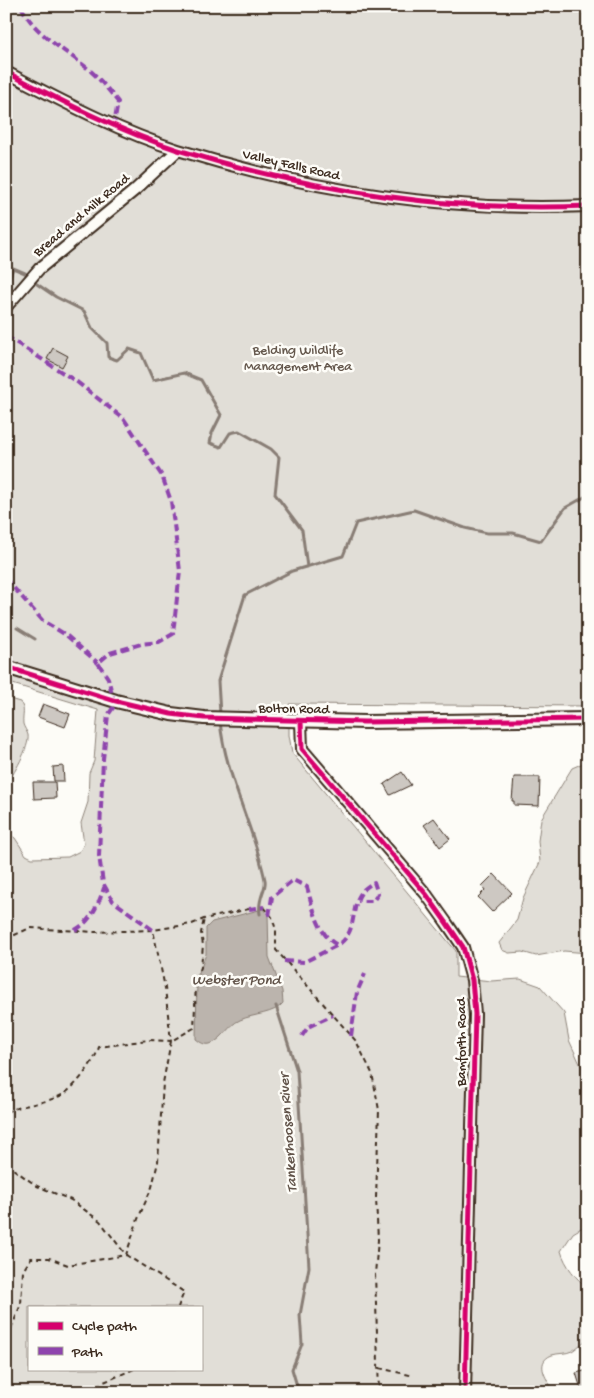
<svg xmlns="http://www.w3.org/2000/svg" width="594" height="1398" font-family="'Gochi Hand',sans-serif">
<rect width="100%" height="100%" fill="#fdfcf7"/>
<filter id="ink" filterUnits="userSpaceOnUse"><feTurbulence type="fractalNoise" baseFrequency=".02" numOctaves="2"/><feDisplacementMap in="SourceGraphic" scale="10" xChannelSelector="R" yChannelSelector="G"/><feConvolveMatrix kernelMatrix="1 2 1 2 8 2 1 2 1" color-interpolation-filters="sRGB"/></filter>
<g filter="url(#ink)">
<path fill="#e1ded7" stroke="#8e847a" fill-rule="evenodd" d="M 6,6 L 588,6 L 588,706 L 289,704 L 289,735 L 292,753 L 456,951 L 456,977 L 491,981 L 520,979 L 540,986 L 564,1013 L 569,1040 L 581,1066 L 581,1087 L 588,1104 L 588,1224 L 573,1233 L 561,1251 C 565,1265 576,1279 588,1288 L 588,1339 C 583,1342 577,1348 572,1351 C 566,1354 558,1353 552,1355 C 533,1362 548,1382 555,1392 L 6,1392 L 6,832 L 15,838 L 26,855 L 32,858 L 68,857 L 80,851 L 84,844 L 81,823 L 88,802 L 89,773 L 94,761 L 98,710 L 6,682 ZM 29,1307 L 201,1307 L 201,1369 L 29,1369 Z
M 6,698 L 20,702 C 26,710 22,715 23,724 C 24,728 27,731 28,735 C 30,747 13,775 6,785 Z
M 588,761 L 588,953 L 564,951 L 536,956 L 522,952 L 509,953 L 502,950 L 499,943 L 517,920 L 523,898 L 540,862 L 538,841 L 541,819 L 572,768 Z"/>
<path fill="#bbb4ad" stroke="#887d74" d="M 263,909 L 268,915 L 269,957 L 282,991 L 283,1003 C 275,1014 253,1014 240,1020 C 228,1025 223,1040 210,1044 C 204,1045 201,1043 196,1039 L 197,979 L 206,954 L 206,928 L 212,922 Z"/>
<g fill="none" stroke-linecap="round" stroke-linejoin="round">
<path stroke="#887d74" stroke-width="3" d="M 6,288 L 13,268 L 25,273 L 31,280 L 56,297 L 84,311 L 92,328 L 107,343 L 108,357 L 117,360 L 129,349 L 141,353 L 153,380 L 184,373 L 201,380 L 221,415 L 212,433 L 210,443 L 221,447 L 230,433 L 239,431 L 271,449 L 279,457 L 275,494 L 302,530 L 307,567
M 17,628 L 35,639
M 220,714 L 218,681 L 245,595 L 292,571 L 343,556 L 356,523 L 414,510 L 465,528 L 487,533 L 513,533 L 541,541 L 565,508 L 588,495
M 220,721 C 225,776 254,826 265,880 C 267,889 257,898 260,914
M 276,1006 L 297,1071 L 309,1267 L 300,1315 L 302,1344 L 292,1369 L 297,1386 L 292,1392"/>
</g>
<path fill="#cdc8c2" stroke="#3b2a1e" d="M 53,348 L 68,356 L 62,367 L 47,359 Z
M 43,704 L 70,714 L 65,727 L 38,717 Z
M 63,766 L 64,781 L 54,781 L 53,767 Z
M 402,772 L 411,785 L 390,795 L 384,784 Z
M 514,777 L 540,777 L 539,806 L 514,805 L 514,801 L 512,801 Z
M 33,782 L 55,782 L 56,798 L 34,799 Z
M 434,818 L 450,839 L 440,847 L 424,825 Z
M 494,874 L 512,893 L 492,912 L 478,897 L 485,890 L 482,886 Z
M 588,1370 L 588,1392 L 582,1392 L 576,1373 Z"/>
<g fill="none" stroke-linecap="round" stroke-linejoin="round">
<defs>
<path id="minor" d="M 6,72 C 62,101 118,131 178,150 C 311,191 449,212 588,206
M 6,307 L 39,269 L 135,190 L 178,150
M 301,721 L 302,749 L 426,894 L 446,922 L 463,947 L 472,980 L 475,1014 L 465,1392"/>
<path id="tertiary" d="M 6,667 L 116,701 L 171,714 L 204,718 L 365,722 L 588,719"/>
</defs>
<use href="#minor" stroke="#3b2a1e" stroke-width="14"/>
<use href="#tertiary" stroke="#3b2a1e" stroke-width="16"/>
<path stroke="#3b2a1e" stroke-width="2" stroke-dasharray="5 4" stroke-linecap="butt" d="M 264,907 L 272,917 L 276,930 L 276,950 L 356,1041 L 372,1073 L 379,1110 L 376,1198 L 378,1240 L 375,1274 L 379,1392
M 6,939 L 30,928 L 95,932 L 153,930 L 192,924 L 204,919 L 249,909
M 6,1112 C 24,1104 44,1104 62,1095 C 75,1088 95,1061 99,1047 L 148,1040 L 171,1041 L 165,988 L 153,930
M 6,1164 L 37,1186 L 71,1200 L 100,1221 L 126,1255 L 184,1292 L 178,1307
M 6,1336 L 11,1329 L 21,1304 L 23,1271 L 31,1258 L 49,1258 L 68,1265 L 126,1255 L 138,1219 L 152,1187 L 158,1162 L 163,1083 L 171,1041 L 194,1028 L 196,982 L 201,967 L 203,945 L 201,933 L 204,919
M 379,1368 L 414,1376
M 90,1392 L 97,1385 L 134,1369"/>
<use href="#minor" stroke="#fdfcf7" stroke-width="10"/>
<use href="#tertiary" stroke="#fdfcf7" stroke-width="12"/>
<path stroke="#8e44ad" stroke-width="4" stroke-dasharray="8 4" stroke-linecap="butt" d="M 21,6 C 36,38 71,52 95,75 C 103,83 111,93 118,102 L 114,125
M 6,336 L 77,382 L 124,419 L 162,476 L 171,501 L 180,571 L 173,634 L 159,642 L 141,644 L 110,653 L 98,663 L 108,678 L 115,705 L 108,715 L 103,759 L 99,856 L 103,883 L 113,901 L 153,930
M 6,579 L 43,621 L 66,635 L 98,663
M 249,909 L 264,907
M 269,916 L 272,897 L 293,880 L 307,887 C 312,905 319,938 338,945 C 358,932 350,908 361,893 C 363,889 370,885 374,882 L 378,894 L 373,901 L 358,901
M 75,930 C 92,921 99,903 105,885
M 284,961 L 304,962 L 338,945
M 302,1036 L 308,1027 L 333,1015
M 351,1036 L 357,992 L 365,974"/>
<defs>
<path id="cycleway" d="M 6,72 C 62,101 118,131 178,150 C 311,191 449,212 588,206
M 6,667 L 116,701 L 171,714 L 204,718 L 365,722 L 588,719
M 301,721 L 302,749 L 426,894 L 446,922 L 463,947 L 472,980 L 475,1014 L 465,1392"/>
</defs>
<use href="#cycleway" stroke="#fdfcf7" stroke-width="8"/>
<use href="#cycleway" stroke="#d6006c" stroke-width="5"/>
</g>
</g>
<g text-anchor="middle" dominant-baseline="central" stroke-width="5" stroke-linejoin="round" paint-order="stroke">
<g font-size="14" fill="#3b2a1e" stroke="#fdfcf7">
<text transform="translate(291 166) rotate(13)">Valley Falls Road</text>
<text transform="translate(82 216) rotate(-40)">Bread and Milk Road</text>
<text transform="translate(294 710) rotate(1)">Bolton Road</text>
<text transform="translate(462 1042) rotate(-90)">Bamforth Road</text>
</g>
<g font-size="14" fill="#64574c" stroke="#fdfcf7">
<text x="298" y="351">Belding Wildlife<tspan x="298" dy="16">Management Area</tspan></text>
</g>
<g font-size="15" font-style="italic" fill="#615349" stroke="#fdfcf7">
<text x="236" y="981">Webster Pond</text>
<text transform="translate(289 1133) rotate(-94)">Tankerhoosen River</text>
</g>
</g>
<rect width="594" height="1398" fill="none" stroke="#fdfcf7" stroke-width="25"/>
<rect x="12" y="12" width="569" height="1373" fill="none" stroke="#3b2a1e" stroke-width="2" filter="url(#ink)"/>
<rect x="28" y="1306" width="175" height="65" fill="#fdfcf7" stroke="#afa8a0"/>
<rect x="38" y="1322" width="25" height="8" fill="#d6006c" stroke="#afa8a0"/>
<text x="72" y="1330" font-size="15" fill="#3b2a1e">Cycle path</text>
<rect x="38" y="1347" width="25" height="8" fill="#8e44ad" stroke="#afa8a0"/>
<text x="72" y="1356" font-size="15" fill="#3b2a1e">Path</text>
</svg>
